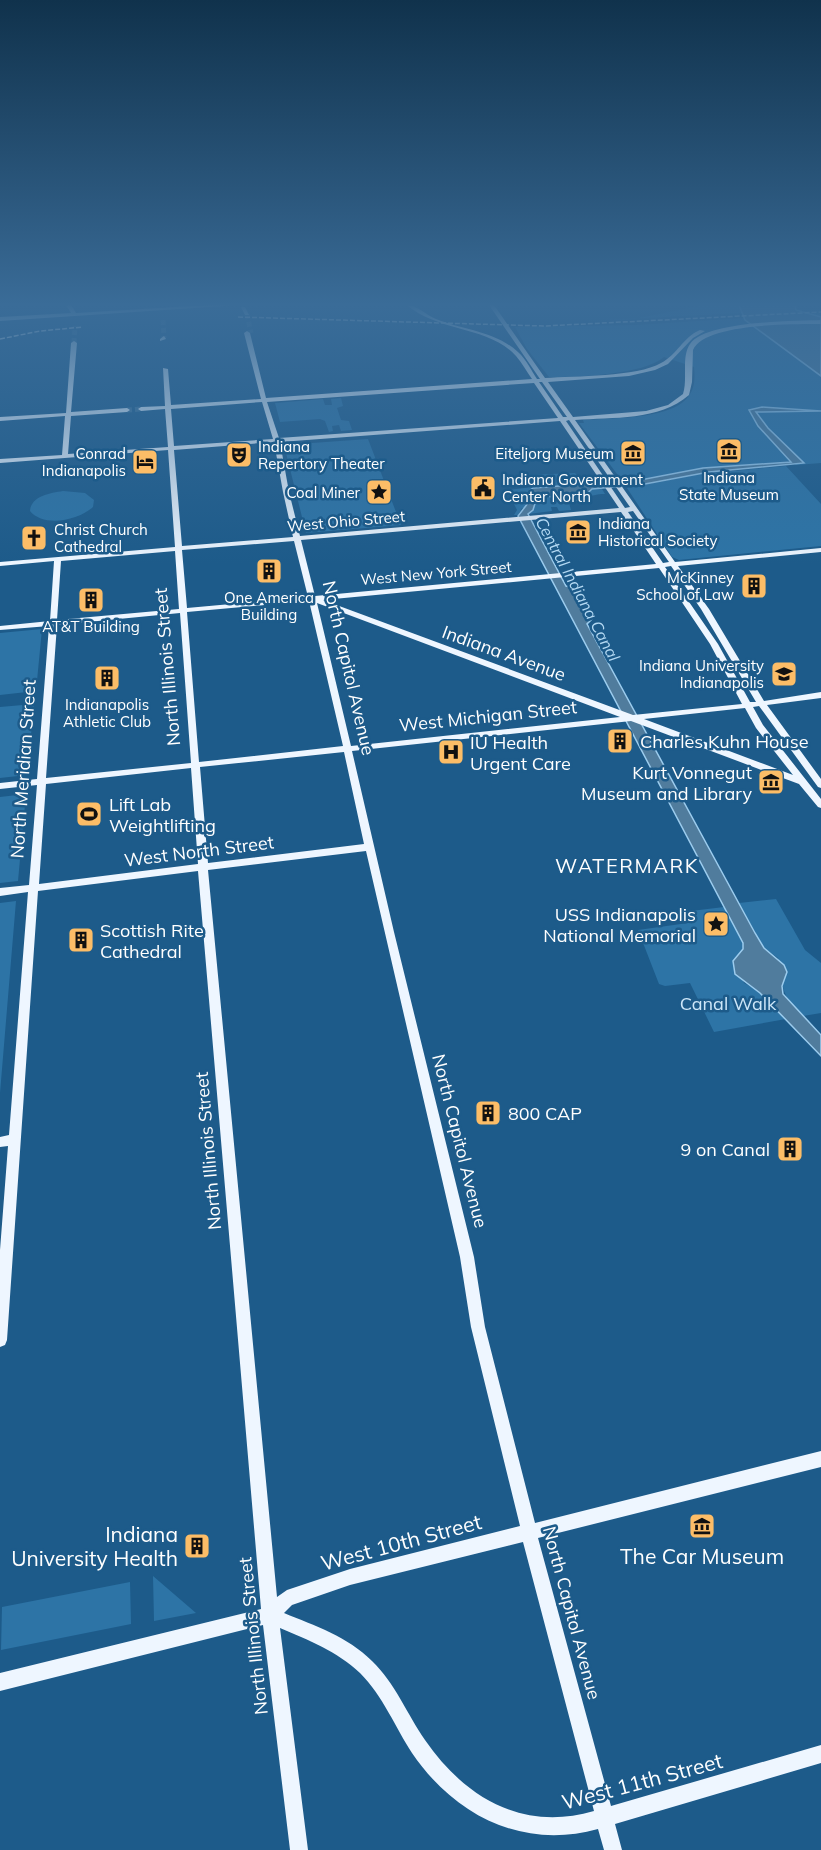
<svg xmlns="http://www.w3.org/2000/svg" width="821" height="1850" font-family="Mulish,sans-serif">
<rect width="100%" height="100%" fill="#1d5b8a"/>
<path fill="#2d74a6" d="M 704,305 L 739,305 L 742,313 L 566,322 L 634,319 Z
M 821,313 L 821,463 L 796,465 L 791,461 L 698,469 L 623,482 L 579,423 L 584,423 L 583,420 C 609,418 676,420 690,394 C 695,387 695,376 694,367 L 664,357 C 643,375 578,377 549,377 L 527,349 L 515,327 L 636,325 Z
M 341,398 L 343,406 L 337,408 L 341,420 L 349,421 L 352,430 L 341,431 L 339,425 L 332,426 L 333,431 L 329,432 L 325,421 L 320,419 L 280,422 L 275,403 L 323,399 L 325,405 L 332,405 L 331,399 Z
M 368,439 L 401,525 L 306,533 L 284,445 Z
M 786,466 L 821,504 L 821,546 L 679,560 L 672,557 L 627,488 L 701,474 Z
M 575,473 L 581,480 L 594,477 L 598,484 L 541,487 L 530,493 L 525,508 L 522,508 L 518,515 L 514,515 L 517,510 L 507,490 L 533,487 L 526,475 Z
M 592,489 L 602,489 L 605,494 C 587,494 585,501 569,503 L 571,510 L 559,511 L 557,507 L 551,507 L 552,511 L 528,514 L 533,509 L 537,497 C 565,494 566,511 592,489 Z
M 63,491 L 85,493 L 94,500 L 93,507 C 79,520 44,528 30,511 C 31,496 50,493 63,491 Z
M 42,629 L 36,691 L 0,695 L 0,633 Z
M 34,704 L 27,775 L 0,778 L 0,707 Z
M 26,794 L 18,881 L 0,883 L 0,797 Z
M 776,899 L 805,950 L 821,963 L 821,1013 L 803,1016 C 778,992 785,989 778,958 L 764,948 L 739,903 Z
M 16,901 L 0,1093 L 0,903 Z
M 724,907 L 743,943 L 742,951 L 734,959 L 744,983 L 757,990 L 786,1019 L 714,1032 L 690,983 L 665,986 L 659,984 L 638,930 L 695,922 L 691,911 Z
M 153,1576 L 196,1613 L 154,1621 Z
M 130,1582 L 131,1624 L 1,1650 L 2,1607 Z"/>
<path fill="#507c9d" stroke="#9cccee" stroke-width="1.5" d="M 739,305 L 795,305 L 796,310 L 821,317 L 821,376 L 745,320 Z
M 762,407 L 821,411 L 756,412 L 768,428 L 804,463 L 709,472 L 645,484 L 592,489 L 580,500 L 566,501 L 548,496 L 537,497 L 533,510 L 528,514 L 566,586 L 578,589 L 594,617 L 587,624 L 755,933 L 764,948 L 784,965 L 787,972 L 782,986 L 783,994 L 821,1035 L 821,1056 L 760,993 L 735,974 L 733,961 L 743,949 L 743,943 L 518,516 L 528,503 L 526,501 L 529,491 L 533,488 L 640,480 L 703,468 L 791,462 L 758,426 L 749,410 Z"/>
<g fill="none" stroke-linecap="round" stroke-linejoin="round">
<path stroke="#3f749c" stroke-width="5" stroke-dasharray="5 3" stroke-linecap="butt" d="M 247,314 L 251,333
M 163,320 L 164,338
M 74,343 L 75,326
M 127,410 L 141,409"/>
<path fill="#eef6ff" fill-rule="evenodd" d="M 66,305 L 71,305 L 76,313 L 208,305 L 239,305 L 0,321 L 0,317 L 71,313 Z
M 407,305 C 417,305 426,315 436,319 C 463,330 495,331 518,352 C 526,359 531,370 537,379 L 540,379 L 489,305 L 494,305 L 545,378 C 575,376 637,377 661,363 C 677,355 683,337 700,330 L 705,331 L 693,338 L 668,364 L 655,370 L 629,376 L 548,382 L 573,417 L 646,411 L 668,405 L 683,394 C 688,379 681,357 690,344 C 706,321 794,321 821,320 L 821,324 C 794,324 704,323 693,350 L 692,382 L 689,395 C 659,421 613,417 575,420 L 675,562 L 821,548 L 821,552 L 678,566 L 709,609 L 764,701 L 821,692 L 821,698 L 767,705 L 821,779 L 821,788 L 818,787 L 759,706 L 753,707 L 763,725 L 821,799 L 821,808 L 818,807 L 799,784 L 631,721 L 352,751 L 394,932 L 474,1257 L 485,1327 L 535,1523 L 821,1451 L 821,1467 L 538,1538 L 611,1806 L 821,1745 L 821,1763 L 615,1824 L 622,1850 L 604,1850 L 598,1829 C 523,1850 455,1816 412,1753 C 395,1727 383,1696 360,1673 C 337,1651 308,1640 280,1628 L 308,1850 L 290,1850 L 263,1625 L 0,1691 L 0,1673 L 261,1609 L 198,871 L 38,891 L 7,1340 L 5,1345 L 0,1347 L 0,1250 L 8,1146 L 0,1147 L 0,1137 L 9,1135 L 28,892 L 0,896 L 0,888 L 29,885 L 37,785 L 0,789 L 0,783 L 37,779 L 49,626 L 0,630 L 0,626 L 50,621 L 54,561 L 0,566 L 0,562 L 175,547 L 168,450 L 0,463 L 0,459 L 62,455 L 65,416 L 0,421 L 0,417 L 66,413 L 71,343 L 74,341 L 77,343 L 71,412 L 127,408 L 130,410 L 127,412 L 71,416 L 68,454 L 168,447 L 165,409 L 141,411 L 138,409 L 141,407 L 165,406 L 163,368 L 168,369 L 171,405 L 261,399 L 244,333 L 247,331 L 250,333 L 266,398 L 532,379 C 527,372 522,363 516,356 C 489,326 438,332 407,305 ZM 539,382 L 542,382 L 567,417 L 563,417 ZM 534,383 L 558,418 L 279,438 L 267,402 ZM 262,402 L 273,439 L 174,446 L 171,409 ZM 569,420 L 630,507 L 625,508 L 566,421 ZM 560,421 L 619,508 L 300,536 L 289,492 L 280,442 ZM 274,442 L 283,492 L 293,537 L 182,546 L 174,450 ZM 633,511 L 669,562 L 663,563 L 628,512 ZM 621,512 L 656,564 L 315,596 L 301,540 ZM 294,541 L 308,597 L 187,608 L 182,550 ZM 175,551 L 179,609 L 57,620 L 61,561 ZM 671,566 L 701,609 L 756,702 L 750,702 L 718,644 L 665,567 ZM 659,568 L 710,644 L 742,704 L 633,715 L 323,600 ZM 309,601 L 343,746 L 199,762 L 187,612 ZM 317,603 L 620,717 L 351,746 ZM 180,613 L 191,763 L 46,778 L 57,625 ZM 745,708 L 756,728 L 793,775 L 644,719 ZM 344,752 L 364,844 L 208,863 L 200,767 ZM 191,768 L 198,864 L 39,884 L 46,784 ZM 366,851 L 460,1257 L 471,1327 L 520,1526 L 350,1569 L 287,1590 L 277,1597 L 208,870 ZM 523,1542 L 594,1811 C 523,1832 465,1798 425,1740 C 407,1714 395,1683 372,1661 C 347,1636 315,1626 284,1613 L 292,1605 L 350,1585 Z
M 241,307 L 245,307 L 249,315 L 245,315 Z
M 164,336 L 166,339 L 160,341 L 160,339 Z"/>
<path stroke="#fff" stroke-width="1.5" stroke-dasharray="5 2" stroke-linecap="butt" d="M 238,317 L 544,326 L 821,312
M 0,339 L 40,331 L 83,327"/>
</g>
<linearGradient id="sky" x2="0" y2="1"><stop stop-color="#10324c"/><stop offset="0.54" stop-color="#3a6c98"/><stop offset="1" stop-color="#3a6c98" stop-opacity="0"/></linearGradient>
<rect width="821" height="564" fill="url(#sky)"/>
<defs>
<symbol id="museum-square" viewBox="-11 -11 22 22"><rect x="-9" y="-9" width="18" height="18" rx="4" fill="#fcbd67" stroke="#1d5b8a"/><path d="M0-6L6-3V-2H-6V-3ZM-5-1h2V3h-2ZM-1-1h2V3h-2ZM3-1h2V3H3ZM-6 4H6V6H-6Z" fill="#111"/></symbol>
<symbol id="theatre-square" viewBox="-11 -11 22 22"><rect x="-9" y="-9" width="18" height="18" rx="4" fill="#fcbd67" stroke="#1d5b8a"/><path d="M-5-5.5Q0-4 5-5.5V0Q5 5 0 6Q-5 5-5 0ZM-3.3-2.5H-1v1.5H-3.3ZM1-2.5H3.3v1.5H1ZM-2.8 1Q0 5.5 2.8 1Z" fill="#111"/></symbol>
<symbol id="hotel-square" viewBox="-11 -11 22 22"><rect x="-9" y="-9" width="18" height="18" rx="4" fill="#fcbd67" stroke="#1d5b8a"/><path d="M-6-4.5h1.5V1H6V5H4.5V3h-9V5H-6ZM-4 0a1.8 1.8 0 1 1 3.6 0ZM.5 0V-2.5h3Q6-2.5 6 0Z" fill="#111"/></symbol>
<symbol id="civic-square" viewBox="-11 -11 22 22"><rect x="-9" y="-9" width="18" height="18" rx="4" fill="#fcbd67" stroke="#1d5b8a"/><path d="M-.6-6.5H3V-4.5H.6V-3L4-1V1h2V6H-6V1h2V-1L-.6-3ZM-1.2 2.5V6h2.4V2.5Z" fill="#111"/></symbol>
<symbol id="sight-square" viewBox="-11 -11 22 22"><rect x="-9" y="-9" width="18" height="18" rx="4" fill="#fcbd67" stroke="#1d5b8a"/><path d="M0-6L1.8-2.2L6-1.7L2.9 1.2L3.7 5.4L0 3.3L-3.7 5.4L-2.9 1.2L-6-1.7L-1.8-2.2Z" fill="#111"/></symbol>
<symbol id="church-square" viewBox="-11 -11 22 22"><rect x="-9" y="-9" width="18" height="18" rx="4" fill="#fcbd67" stroke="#1d5b8a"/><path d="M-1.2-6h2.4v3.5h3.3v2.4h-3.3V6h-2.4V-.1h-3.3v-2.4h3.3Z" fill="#111"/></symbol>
<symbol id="building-square" viewBox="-11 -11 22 22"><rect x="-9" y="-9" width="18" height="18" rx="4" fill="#fcbd67" stroke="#1d5b8a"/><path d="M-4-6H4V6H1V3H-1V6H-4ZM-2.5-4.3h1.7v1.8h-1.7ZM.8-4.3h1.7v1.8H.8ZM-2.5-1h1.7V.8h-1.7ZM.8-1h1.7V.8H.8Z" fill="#111"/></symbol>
<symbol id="university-square" viewBox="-11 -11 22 22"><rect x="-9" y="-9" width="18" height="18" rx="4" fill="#fcbd67" stroke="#1d5b8a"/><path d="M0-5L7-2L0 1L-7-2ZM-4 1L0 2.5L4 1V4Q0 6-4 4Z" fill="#111"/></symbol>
<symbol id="hospital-square" viewBox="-11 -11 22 22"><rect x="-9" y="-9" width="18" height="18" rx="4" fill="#fcbd67" stroke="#1d5b8a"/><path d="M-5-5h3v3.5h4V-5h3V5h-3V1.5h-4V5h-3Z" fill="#111"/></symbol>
<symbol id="stadium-square" viewBox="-11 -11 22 22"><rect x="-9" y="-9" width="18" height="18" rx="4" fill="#fcbd67" stroke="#1d5b8a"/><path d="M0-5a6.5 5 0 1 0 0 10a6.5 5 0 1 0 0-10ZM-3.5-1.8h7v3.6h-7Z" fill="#111"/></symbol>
</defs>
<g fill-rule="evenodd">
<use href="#museum-square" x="714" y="436" width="30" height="30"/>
<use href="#museum-square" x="618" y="438" width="30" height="30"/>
<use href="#theatre-square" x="224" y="440" width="30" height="30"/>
<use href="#hotel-square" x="130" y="447" width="30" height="30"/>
<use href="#civic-square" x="468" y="473" width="30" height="30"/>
<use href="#sight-square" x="364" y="477" width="30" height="30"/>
<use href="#museum-square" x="563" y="517" width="30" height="30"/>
<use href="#church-square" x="19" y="523" width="30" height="30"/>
<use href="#building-square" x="254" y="556" width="30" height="30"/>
<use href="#building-square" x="739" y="571" width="30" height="30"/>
<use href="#building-square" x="76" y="585" width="30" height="30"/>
<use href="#university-square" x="769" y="659" width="30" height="30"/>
<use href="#building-square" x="92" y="663" width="30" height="30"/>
<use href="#building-square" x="605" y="726" width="30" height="30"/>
<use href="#hospital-square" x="436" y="737" width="30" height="30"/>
<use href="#museum-square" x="756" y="767" width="30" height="30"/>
<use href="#stadium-square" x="74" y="799" width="30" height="30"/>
<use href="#sight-square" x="701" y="909" width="30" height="30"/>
<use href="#building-square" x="66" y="925" width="30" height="30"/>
<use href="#building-square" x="473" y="1098" width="30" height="30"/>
<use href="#building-square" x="775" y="1134" width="30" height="30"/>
<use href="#museum-square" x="687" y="1511" width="30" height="30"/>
<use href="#building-square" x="182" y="1531" width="30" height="30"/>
</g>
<g text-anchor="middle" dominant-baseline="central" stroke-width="5" stroke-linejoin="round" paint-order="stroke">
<g font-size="15" fill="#fff" stroke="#1d5b8a" text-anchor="end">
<text x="258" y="446" text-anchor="start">Indiana<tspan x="258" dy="17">Repertory Theater</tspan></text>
<text x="126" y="453">Conrad<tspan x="126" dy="17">Indianapolis</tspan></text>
<text x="614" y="453">Eiteljorg Museum</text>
<text x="729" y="477" text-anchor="middle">Indiana<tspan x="729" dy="17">State Museum</tspan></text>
<text x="502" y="479" text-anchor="start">Indiana Government<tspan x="502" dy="17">Center North</tspan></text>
<text x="360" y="492">Coal Miner</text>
<text x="598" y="523" text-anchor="start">Indiana<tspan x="598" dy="17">Historical Society</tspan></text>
<text x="54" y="529" text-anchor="start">Christ Church<tspan x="54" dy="17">Cathedral</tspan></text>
<text x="734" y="577">McKinney<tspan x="734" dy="17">School of Law</tspan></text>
<text x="269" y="597" text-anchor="middle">One America<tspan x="269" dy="17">Building</tspan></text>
<text x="91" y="626" text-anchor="middle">AT&amp;T Building</text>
<text x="764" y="665">Indiana University<tspan x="764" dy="17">Indianapolis</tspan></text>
<text x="107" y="704" text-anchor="middle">Indianapolis<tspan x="107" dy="17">Athletic Club</tspan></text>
</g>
<g font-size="15" fill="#fff" stroke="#1d5b8a">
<text transform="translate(346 521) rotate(-5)">West Ohio Street</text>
<text transform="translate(436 573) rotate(-5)">West New York Street</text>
</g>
<g font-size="16" font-style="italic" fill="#b4d9f3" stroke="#1d5b8a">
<text transform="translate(578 589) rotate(62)">Central Indiana Canal</text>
</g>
<g font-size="18" fill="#fff" stroke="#1d5b8a">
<text transform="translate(504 653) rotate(20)">Indiana Avenue</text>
<text transform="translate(167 667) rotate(-95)">North Illinois Street</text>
<text transform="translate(349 668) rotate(77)">North Capitol Avenue</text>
<text transform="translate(488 716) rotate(-6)">West Michigan Street</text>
<text transform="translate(23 769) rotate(-86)">North Meridian Street</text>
<text transform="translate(199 851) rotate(-7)">West North Street</text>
<text transform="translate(460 1141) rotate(76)">North Capitol Avenue</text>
<text transform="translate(208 1151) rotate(-95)">North Illinois Street</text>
<text transform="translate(572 1613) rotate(75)">North Capitol Avenue</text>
<text transform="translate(253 1636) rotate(-96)">North Illinois Street</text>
</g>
<g font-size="18" fill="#fff" stroke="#1d5b8a" text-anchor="start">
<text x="640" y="741">Charles Kuhn House</text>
<text x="470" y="742">IU Health<tspan x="470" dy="21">Urgent Care</tspan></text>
<text x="752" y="772" text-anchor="end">Kurt Vonnegut<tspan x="752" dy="21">Museum and Library</tspan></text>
<text x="109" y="804">Lift Lab<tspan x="109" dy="21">Weightlifting</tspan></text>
<text x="696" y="914" text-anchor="end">USS Indianapolis<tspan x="696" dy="21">National Memorial</tspan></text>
<text x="100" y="930">Scottish Rite<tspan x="100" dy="21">Cathedral</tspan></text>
<text x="508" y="1113">800 CAP</text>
<text x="770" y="1149" text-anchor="end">9 on Canal</text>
</g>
<g font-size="18" fill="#cee7f9" stroke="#1d5b8a">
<text x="728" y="1003">Canal Walk</text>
</g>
<g font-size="20" letter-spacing="1.5" fill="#fff" stroke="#1d5b8a">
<text x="627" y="865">WATERMARK</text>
</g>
<g font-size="21" fill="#fff" stroke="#1d5b8a" text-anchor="end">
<text x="178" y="1534">Indiana<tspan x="178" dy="24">University Health</tspan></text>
<text x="702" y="1556" text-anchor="middle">The Car Museum</text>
</g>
<g font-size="21" fill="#fff" stroke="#1d5b8a">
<text transform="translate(401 1542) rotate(-15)">West 10th Street</text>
<text transform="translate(642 1781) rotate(-15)">West 11th Street</text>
</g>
</g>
</svg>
